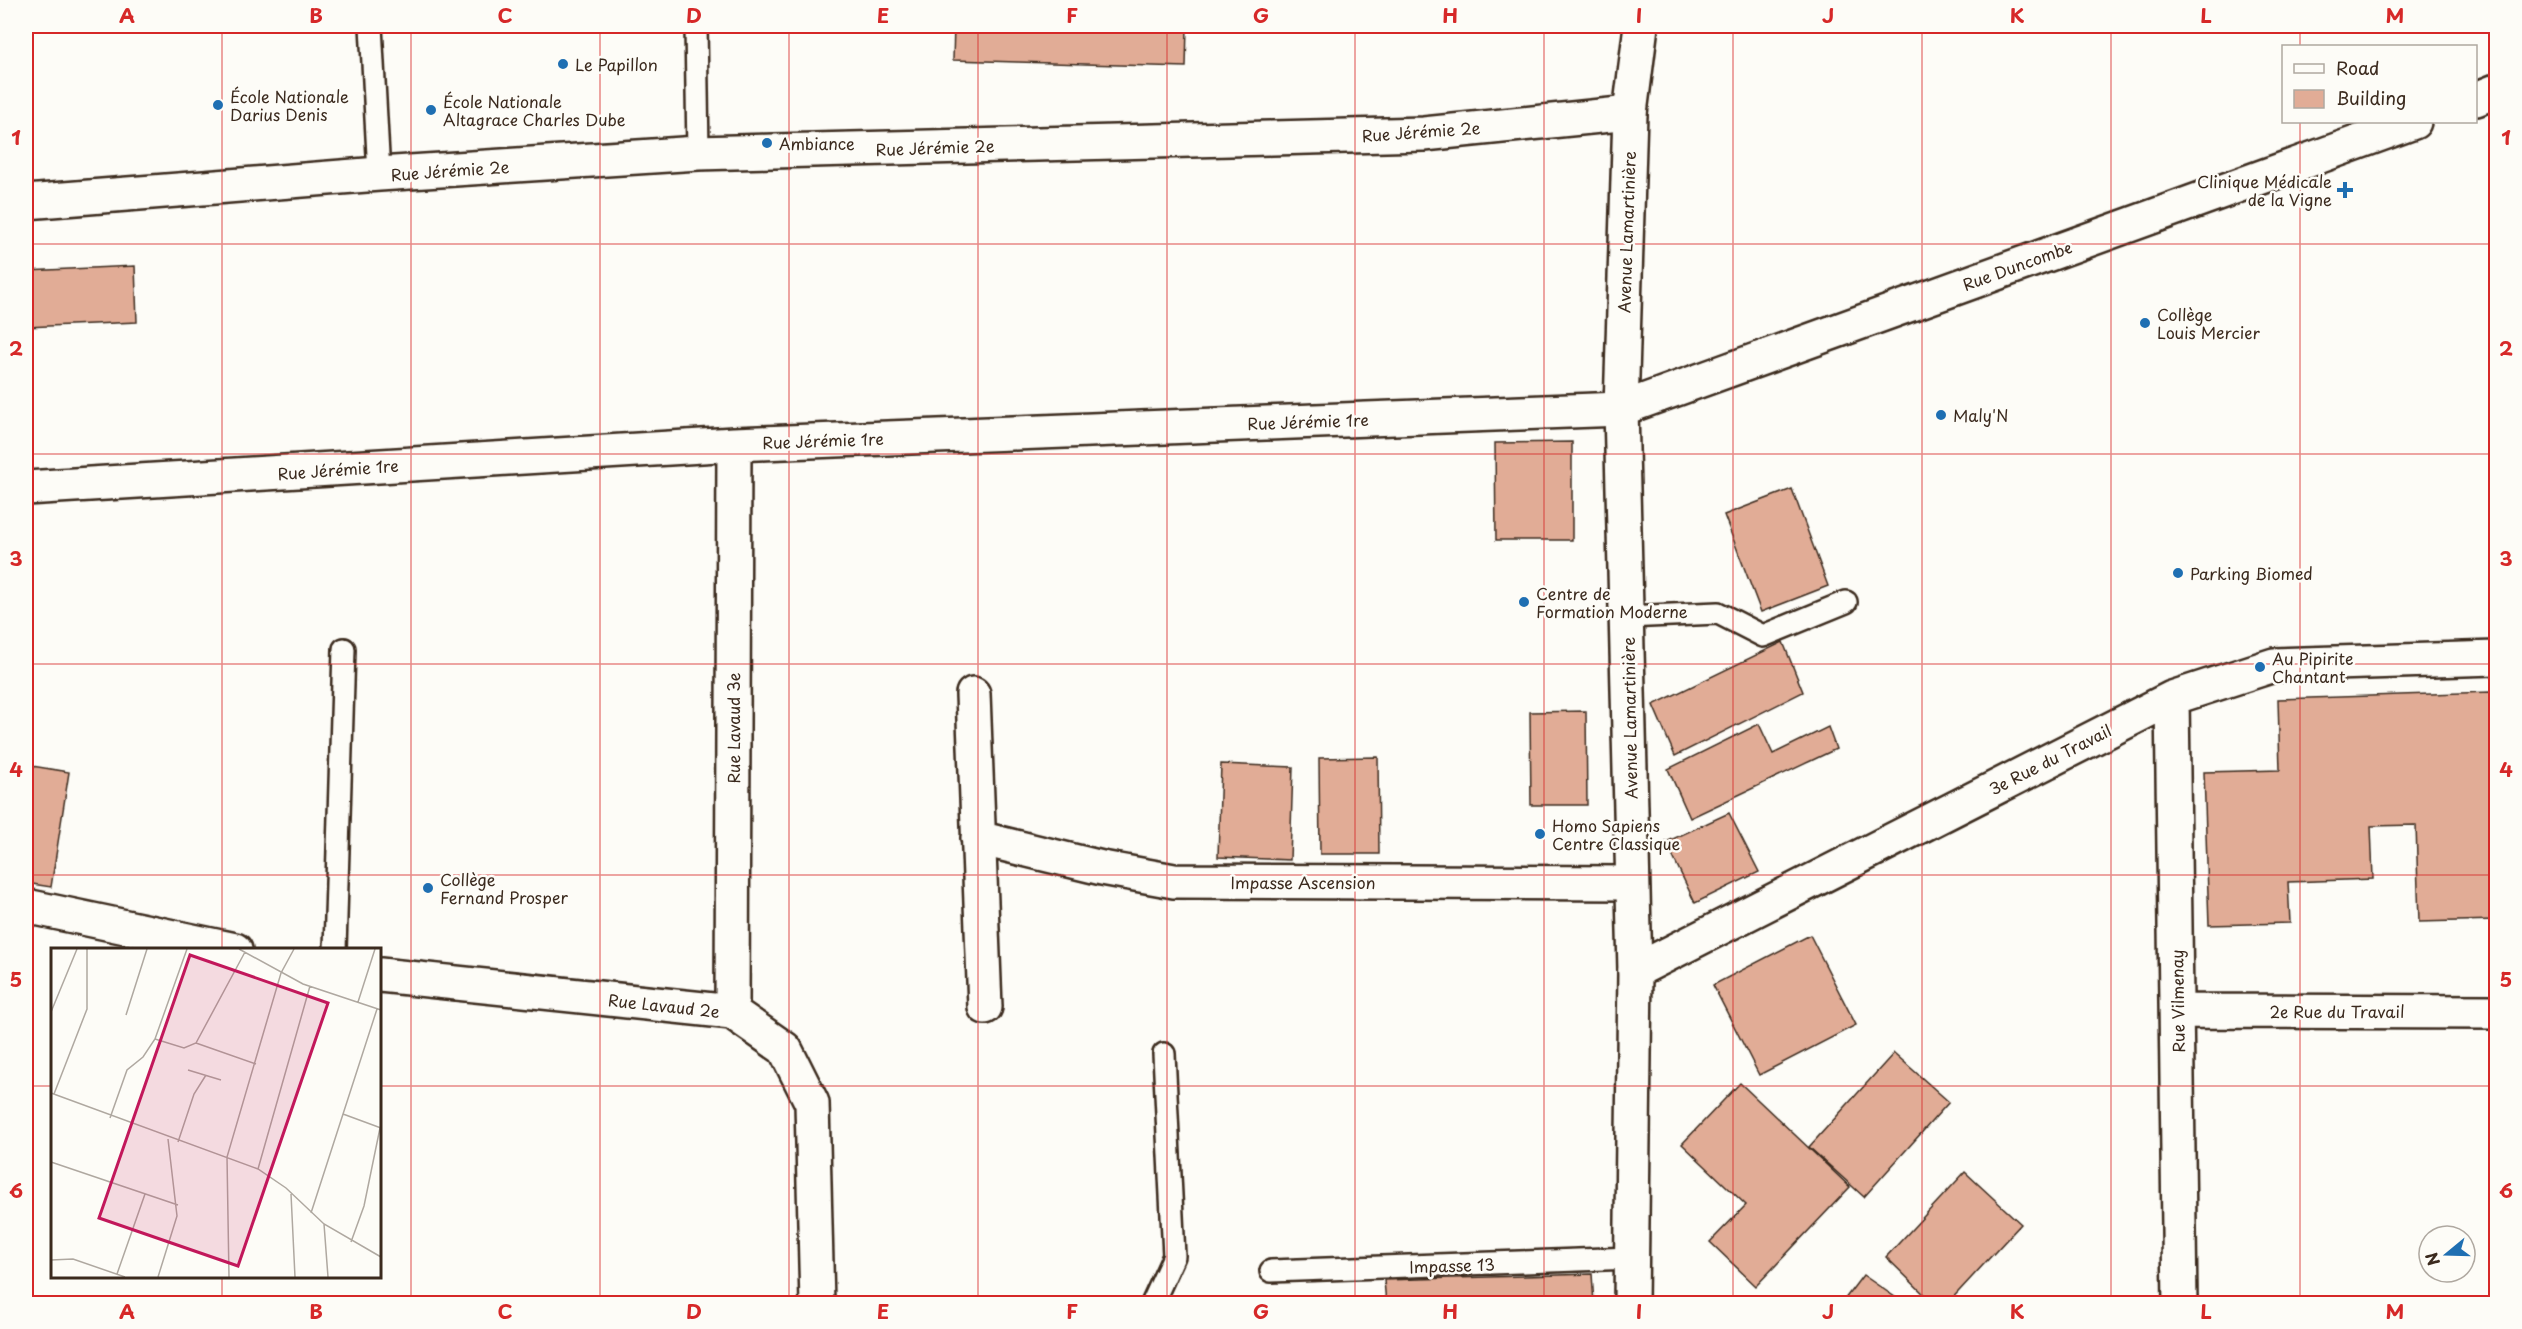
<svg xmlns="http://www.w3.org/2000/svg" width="2522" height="1329" font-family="'Playpen Sans',sans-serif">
<rect width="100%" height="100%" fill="#fdfcf7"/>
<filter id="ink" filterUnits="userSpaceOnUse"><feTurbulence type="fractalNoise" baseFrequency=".0167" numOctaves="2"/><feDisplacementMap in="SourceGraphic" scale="12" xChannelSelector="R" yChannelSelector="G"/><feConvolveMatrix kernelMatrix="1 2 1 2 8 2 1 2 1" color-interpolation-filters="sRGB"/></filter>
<g filter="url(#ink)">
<path fill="#e1ac96" stroke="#3b2a1e" stroke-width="1.5" d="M 954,26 L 1187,26 L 1186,67 L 953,60 Z
M 135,266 L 137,322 L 26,327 L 26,271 Z
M 1572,442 L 1572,540 L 1496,540 L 1495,443 Z
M 1792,489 L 1828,586 L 1761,612 L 1724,515 Z
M 1783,642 L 1803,692 L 1675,756 L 1653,705 Z
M 2491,692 L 2496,920 L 2419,922 L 2416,825 L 2371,826 L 2373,879 L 2288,882 L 2290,923 L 2209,925 L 2204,772 L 2280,770 L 2278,699 Z
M 1586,711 L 1587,805 L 1531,805 L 1530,712 Z
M 1759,724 L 1773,754 L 1828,727 L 1836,749 L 1690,818 L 1668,769 Z
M 1378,757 L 1379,854 L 1320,854 L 1319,758 Z
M 1221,764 L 1293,767 L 1290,860 L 1218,857 Z
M 26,765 L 69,772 L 51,887 L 26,883 Z
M 1729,813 L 1759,872 L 1695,903 L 1666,842 Z
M 1810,935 L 1856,1025 L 1759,1075 L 1713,985 Z
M 1894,1053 L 1949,1102 L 1864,1197 L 1809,1147 Z
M 1740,1083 L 1850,1187 L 1756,1286 L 1710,1242 L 1746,1205 L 1682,1144 Z
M 1965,1172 L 2021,1224 L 1947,1304 L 1934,1304 L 1886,1257 Z
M 1592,1274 L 1594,1304 L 1386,1304 L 1384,1280 Z
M 1863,1275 L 1905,1304 L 1841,1304 Z"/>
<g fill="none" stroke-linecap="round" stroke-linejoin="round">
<defs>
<path id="service" d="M 371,26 L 379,174
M 696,26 L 698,153
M 1626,617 L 1718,613 L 1763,636 L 1846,602
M 335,950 L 344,649
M 1271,1271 L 1632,1258
M 1152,1304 L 1174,1256 L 1164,1054"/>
<path id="minor" d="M 2476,99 L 2496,91
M 26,202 L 379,174 L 698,153 L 1424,134 L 1630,113
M 26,488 L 734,444 L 1621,409 L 2414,122
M 973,694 L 985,1007
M 2172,698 L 2180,1304
M 978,838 L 1102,868 L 1174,881 L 1632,883
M 26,906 L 235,950
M 1635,971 L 2172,698 L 2274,665 L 2496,658
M 380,975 L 732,1012 L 785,1049 L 812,1103 L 817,1304
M 2178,1011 L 2496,1012
M 732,1012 L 734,444"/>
<path id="tertiary" d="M 1631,1304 L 1635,971 L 1621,409 L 1630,113 L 1641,26"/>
</defs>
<use href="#service" stroke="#3b2a1e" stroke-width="26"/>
<use href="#minor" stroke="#3b2a1e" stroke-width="38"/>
<use href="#tertiary" stroke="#3b2a1e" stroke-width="38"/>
<use href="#service" stroke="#fdfcf7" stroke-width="21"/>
<use href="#minor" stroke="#fdfcf7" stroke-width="33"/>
<use href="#tertiary" stroke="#fdfcf7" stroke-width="33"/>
</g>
</g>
<path fill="none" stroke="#d62828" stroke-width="1.5" stroke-opacity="0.55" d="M 222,26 L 222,950M 411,26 L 411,1304M 600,26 L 600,1304M 789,26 L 789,1304M 978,26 L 978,1304M 1167,26 L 1167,1304M 1355,26 L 1355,1304M 1544,26 L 1544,1304M 1733,26 L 1733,1304M 1922,26 L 1922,1304M 2111,26 L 2111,1304M 2300,26 L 2300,46M 2300,122 L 2300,1304M 26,244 L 2496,244M 26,454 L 2496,454M 26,664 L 2496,664M 26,875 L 2496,875M 26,1086 L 52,1086M 380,1086 L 2496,1086M 222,1276 L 222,1304"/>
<g fill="#1f6fb2" stroke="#fdfcf7" stroke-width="2">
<circle cx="563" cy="64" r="6"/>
<circle cx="218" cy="105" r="6"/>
<circle cx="431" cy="110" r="6"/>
<circle cx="767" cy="143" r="6"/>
<path d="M2342 181h6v6h6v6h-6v6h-6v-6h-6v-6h6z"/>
<circle cx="2145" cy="323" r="6"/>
<circle cx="1941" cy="415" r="6"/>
<circle cx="2178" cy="573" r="6"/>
<circle cx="1524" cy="602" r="6"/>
<circle cx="2260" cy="667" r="6"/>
<circle cx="1540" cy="834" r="6"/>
<circle cx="428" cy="888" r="6"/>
</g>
<g text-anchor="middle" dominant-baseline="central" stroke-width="5" stroke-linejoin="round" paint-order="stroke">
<g font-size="16" fill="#3b2a1e" stroke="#fdfcf7" text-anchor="start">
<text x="575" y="64">Le Papillon</text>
<text x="230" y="96">École Nationale<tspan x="230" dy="18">Darius Denis</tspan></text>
<text x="443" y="101">École Nationale<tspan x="443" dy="18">Altagrace Charles Dube</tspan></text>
<text x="779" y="143">Ambiance</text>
<text x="2332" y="181" text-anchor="end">Clinique Médicale<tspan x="2332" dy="18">de la Vigne</tspan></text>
<text x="2157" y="314">Collège<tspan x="2157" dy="18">Louis Mercier</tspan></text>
<text x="1953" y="415">Maly'N</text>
<text x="2190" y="573">Parking Biomed</text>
<text x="1536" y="593">Centre de<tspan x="1536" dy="18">Formation Moderne</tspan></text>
<text x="2272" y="658">Au Pipirite<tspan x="2272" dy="18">Chantant</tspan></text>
<text x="1552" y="825">Homo Sapiens<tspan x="1552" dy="18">Centre Classique</tspan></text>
<text x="440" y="879">Collège<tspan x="440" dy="18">Fernand Prosper</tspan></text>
</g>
<g font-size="16" fill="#3b2a1e" stroke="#fdfcf7">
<text transform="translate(1421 131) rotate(-4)">Rue Jérémie 2e</text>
<text transform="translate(935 147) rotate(-2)">Rue Jérémie 2e</text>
<text transform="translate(450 170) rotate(-4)">Rue Jérémie 2e</text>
<text transform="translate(1626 232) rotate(-88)">Avenue Lamartinière</text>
<text transform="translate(2017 265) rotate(-20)">Rue Duncombe</text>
<text transform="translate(1308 421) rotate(-2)">Rue Jérémie 1re</text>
<text transform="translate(823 440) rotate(-2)">Rue Jérémie 1re</text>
<text transform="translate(338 469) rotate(-4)">Rue Jérémie 1re</text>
<text transform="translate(1629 718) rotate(-91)">Avenue Lamartinière</text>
<text transform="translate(733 728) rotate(-90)">Rue Lavaud 3e</text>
<text transform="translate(2050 759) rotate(-27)">3e Rue du Travail</text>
<text x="1303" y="882">Impasse Ascension</text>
<text transform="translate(2177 1001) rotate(-91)">Rue Vilmenay</text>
<text transform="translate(664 1005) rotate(6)">Rue Lavaud 2e</text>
<text x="2337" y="1011">2e Rue du Travail</text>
<text transform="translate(1452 1265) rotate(-2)">Impasse 13</text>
</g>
</g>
<g transform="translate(51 948)">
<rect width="330" height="330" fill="#fdfcf7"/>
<path fill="none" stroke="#afa8a0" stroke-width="1.5" d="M 188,1 L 252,36 L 330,62M 307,54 L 324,1M 0,64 L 26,1M 75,67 L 96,1M 104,91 L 133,100 L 145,95 L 194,4M 145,95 L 205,116M 137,122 L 170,132M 0,145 L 207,221 L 235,240 L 273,276 L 330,309M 3,146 L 36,61 L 36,1M 292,166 L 330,180M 59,170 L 76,122 L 92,109 L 104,91 L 136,1M 127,194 L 143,146 L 155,127M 0,214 L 127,257M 207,221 L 259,38M 240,246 L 244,329M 260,265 L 326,61M 273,276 L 277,329M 300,294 L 313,258 L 329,180M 0,312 L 22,311 L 74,329M 66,326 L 94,246M 107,329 L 126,268 L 117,191M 178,329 L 176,209 L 230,25 L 243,1"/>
<path fill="#c2185b" fill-opacity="0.15" stroke="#c2185b" stroke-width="3" d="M 139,7 L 277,55 L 187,318 L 48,270 Z"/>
<rect width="330" height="330" fill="none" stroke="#3b2a1e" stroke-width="3"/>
</g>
<rect width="2522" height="1329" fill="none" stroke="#fdfcf7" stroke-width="66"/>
<rect x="2282" y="45" width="195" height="78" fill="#fdfcf7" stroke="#afa8a0" stroke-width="1.5"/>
<rect x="2294" y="64" width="30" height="9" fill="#fdfcf7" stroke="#afa8a0" stroke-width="1.5"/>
<text x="2336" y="75" font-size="18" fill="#3b2a1e">Road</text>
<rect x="2294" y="90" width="30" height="18" fill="#e1ac96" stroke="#afa8a0" stroke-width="1.5"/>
<text x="2336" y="105" font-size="18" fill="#3b2a1e">Building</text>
<g transform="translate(2447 1254) rotate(251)"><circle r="28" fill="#fdfcf7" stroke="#afa8a0" stroke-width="1.5"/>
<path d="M0-4.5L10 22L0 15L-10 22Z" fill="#1f6fb2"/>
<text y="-9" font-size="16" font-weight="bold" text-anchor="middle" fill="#3b2a1e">N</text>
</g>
<rect x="33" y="33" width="2456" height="1263" fill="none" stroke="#d62828" stroke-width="2"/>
<g font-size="20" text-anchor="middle" font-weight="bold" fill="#d62828">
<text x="127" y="23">A</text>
<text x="316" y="23">B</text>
<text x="505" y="23">C</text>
<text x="694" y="23">D</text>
<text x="883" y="23">E</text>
<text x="1072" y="23">F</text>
<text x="1261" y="23">G</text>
<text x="1450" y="23">H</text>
<text x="1639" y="23">I</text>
<text x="1828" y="23">J</text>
<text x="2017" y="23">K</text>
<text x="2206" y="23">L</text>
<text x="2395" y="23">M</text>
<text x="16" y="145">1</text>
<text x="2506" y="145">1</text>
<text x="16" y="356">2</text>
<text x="2506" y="356">2</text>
<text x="16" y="566">3</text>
<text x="2506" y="566">3</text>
<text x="16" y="777">4</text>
<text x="2506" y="777">4</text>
<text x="16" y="987">5</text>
<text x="2506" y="987">5</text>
<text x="16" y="1198">6</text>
<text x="2506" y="1198">6</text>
<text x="127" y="1319">A</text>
<text x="316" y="1319">B</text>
<text x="505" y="1319">C</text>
<text x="694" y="1319">D</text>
<text x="883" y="1319">E</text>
<text x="1072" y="1319">F</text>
<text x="1261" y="1319">G</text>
<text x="1450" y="1319">H</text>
<text x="1639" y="1319">I</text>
<text x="1828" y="1319">J</text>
<text x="2017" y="1319">K</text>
<text x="2206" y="1319">L</text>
<text x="2395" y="1319">M</text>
</g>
</svg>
